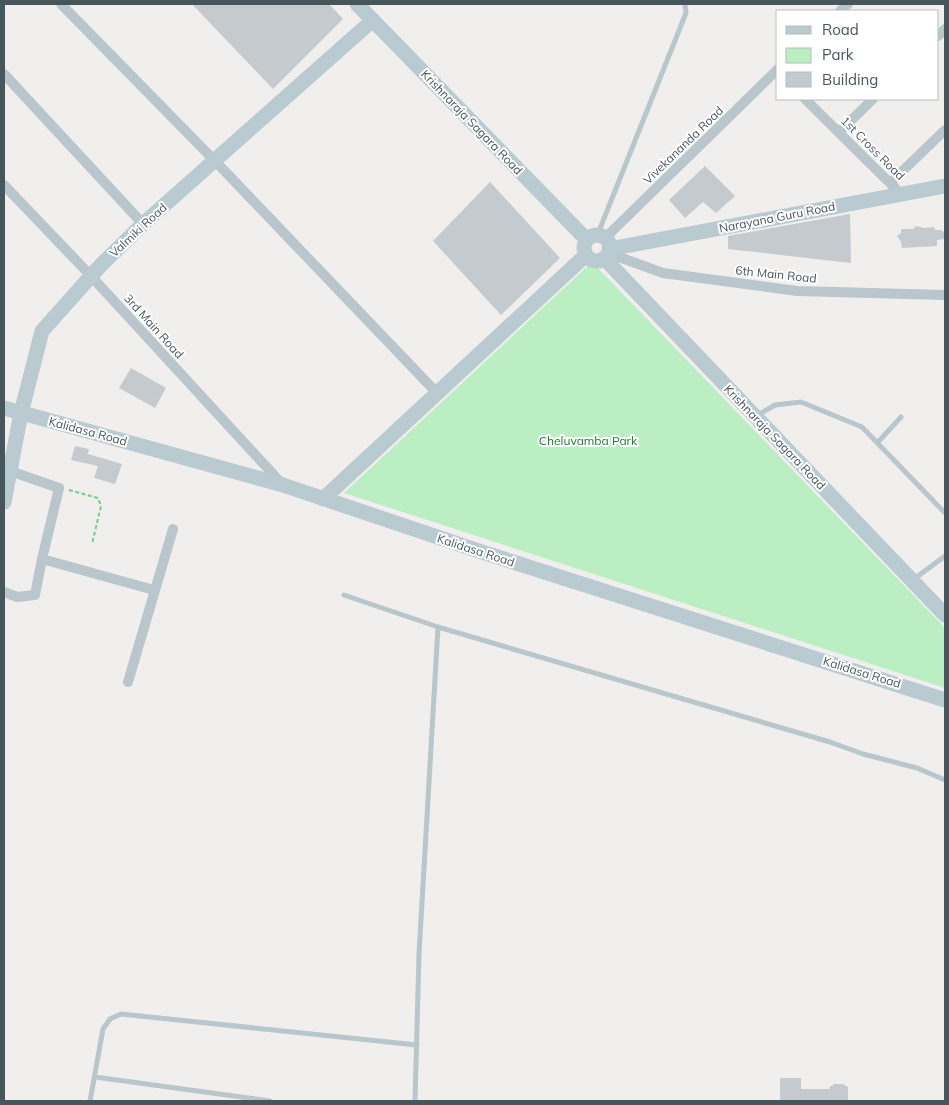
<svg xmlns="http://www.w3.org/2000/svg" width="949" height="1105" font-family="Mulish,sans-serif">
<rect width="100%" height="100%" fill="#f1eeee"/>
<path fill="#bbefc3" d="M 592,262 L 945,628 L 945,688 L 344,493 Z"/>
<path fill="#c5cace" d="M 192,4 L 329,4 L 343,19 L 273,89 Z
M 705,166 L 735,196 L 716,213 L 703,202 L 685,218 L 669,200 Z
M 490,182 L 560,258 L 501,315 L 433,241 Z
M 850,214 L 851,263 L 728,249 L 728,236 Z
M 916,226 L 924,228 L 934,227 L 935,230 L 941,230 L 944,232 L 945,239 L 937,240 L 937,246 L 902,248 L 901,242 L 897,236 L 901,233 L 901,229 L 913,229 Z
M 131,368 L 166,388 L 155,408 L 119,388 Z
M 75,446 L 89,449 L 88,454 L 122,464 L 115,484 L 94,478 L 98,466 L 71,460 Z
M 780,1078 L 801,1078 L 801,1089 L 830,1089 L 830,1086 L 833,1086 L 833,1084 L 843,1084 L 848,1087 L 848,1101 L 780,1101 Z"/>
<g fill="none" stroke-linecap="round" stroke-linejoin="round">
<path stroke="#73cd8c" stroke-width="2" stroke-dasharray="4 2.5" stroke-linecap="butt" d="M 69,490 L 98,498 L 101,506 L 92,544"/>
<path stroke="#b9c6cb" stroke-width="5" d="M 597,236 L 686,13 L 685,4
M 758,415 L 775,405 L 801,402 L 862,427 L 945,513
M 879,441 L 901,417
M 914,579 L 945,556
M 344,595 L 438,627 L 830,742 L 863,754 L 917,768 L 945,780
M 95,1077 L 270,1101
M 90,1101 L 103,1029 L 110,1019 L 121,1014 L 417,1045
M 415,1101 L 419,954 L 438,627"/>
<path stroke="#b9c6cb" stroke-width="10" d="M 61,4 L 215,161 L 437,393
M 840,11 L 848,4
M 938,36 L 945,29
M 4,74 L 143,224
M 805,99 L 901,194
M 839,132 L 873,99
M 890,183 L 945,130
M 4,185 L 91,276 L 283,485
M 605,238 L 778,69
M 608,253 L 663,273 L 797,291 L 945,295
M 10,471 L 59,488 L 42,559
M 4,592 L 17,597 L 35,595 L 42,559 L 154,590
M 128,682 L 173,529"/>
<path stroke="#b9cad0" stroke-width="15" d="M 357,4 L 587,240
M584 248a13 13 0 1 1 26 0a13 13 0 1 1-26 0Z
M 609,249 L 945,186
M 604,258 L 945,615
M 4,408 L 283,485 L 482,552 L 945,700
M 323,499 L 586,255
M 4,502 L 21,413 L 42,331 L 101,265 L 143,224 L 373,20"/>
</g>
<g text-anchor="middle" dominant-baseline="central" stroke-width="4" stroke-linejoin="round" paint-order="stroke">
<g font-size="12" fill="#46565b" stroke="#fff">
<text transform="translate(472 122) rotate(46)">Krishnaraja Sagara Road</text>
<text transform="translate(683 145) rotate(-44)">Vivekananda Road</text>
<text transform="translate(873 148) rotate(45)">1st Cross Road</text>
<text transform="translate(777 217) rotate(-11)">Narayana Guru Road</text>
<text transform="translate(138 230) rotate(-43)">Valmiki Road</text>
<text transform="translate(776 274) rotate(6)">6th Main Road</text>
<text transform="translate(154 326) rotate(48)">3rd Main Road</text>
<text transform="translate(88 431) rotate(15)">Kalidasa Road</text>
<text transform="translate(775 437) rotate(46)">Krishnaraja Sagara Road</text>
<text transform="translate(476 550) rotate(18)">Kalidasa Road</text>
<text transform="translate(862 672) rotate(17)">Kalidasa Road</text>
</g>
<g font-size="12" fill="#167d32" stroke="#fff">
<text x="588" y="440">Cheluvamba Park</text>
</g>
</g>
<rect width="949" height="1105" fill="none" stroke="#46565b" stroke-width="10"/>
<rect x="776" y="10" width="162" height="90" fill="#ffffff" stroke="#b5bbbd"/>
<rect x="786" y="26" width="25" height="8" fill="#b9cad0" stroke="#b5bbbd"/>
<text x="822" y="35" font-size="15" fill="#46565b">Road</text>
<rect x="786" y="48" width="25" height="15" fill="#bbefc3" stroke="#b5bbbd"/>
<text x="822" y="60" font-size="15" fill="#46565b">Park</text>
<rect x="786" y="72" width="25" height="15" fill="#c5cace" stroke="#b5bbbd"/>
<text x="822" y="85" font-size="15" fill="#46565b">Building</text>
</svg>
